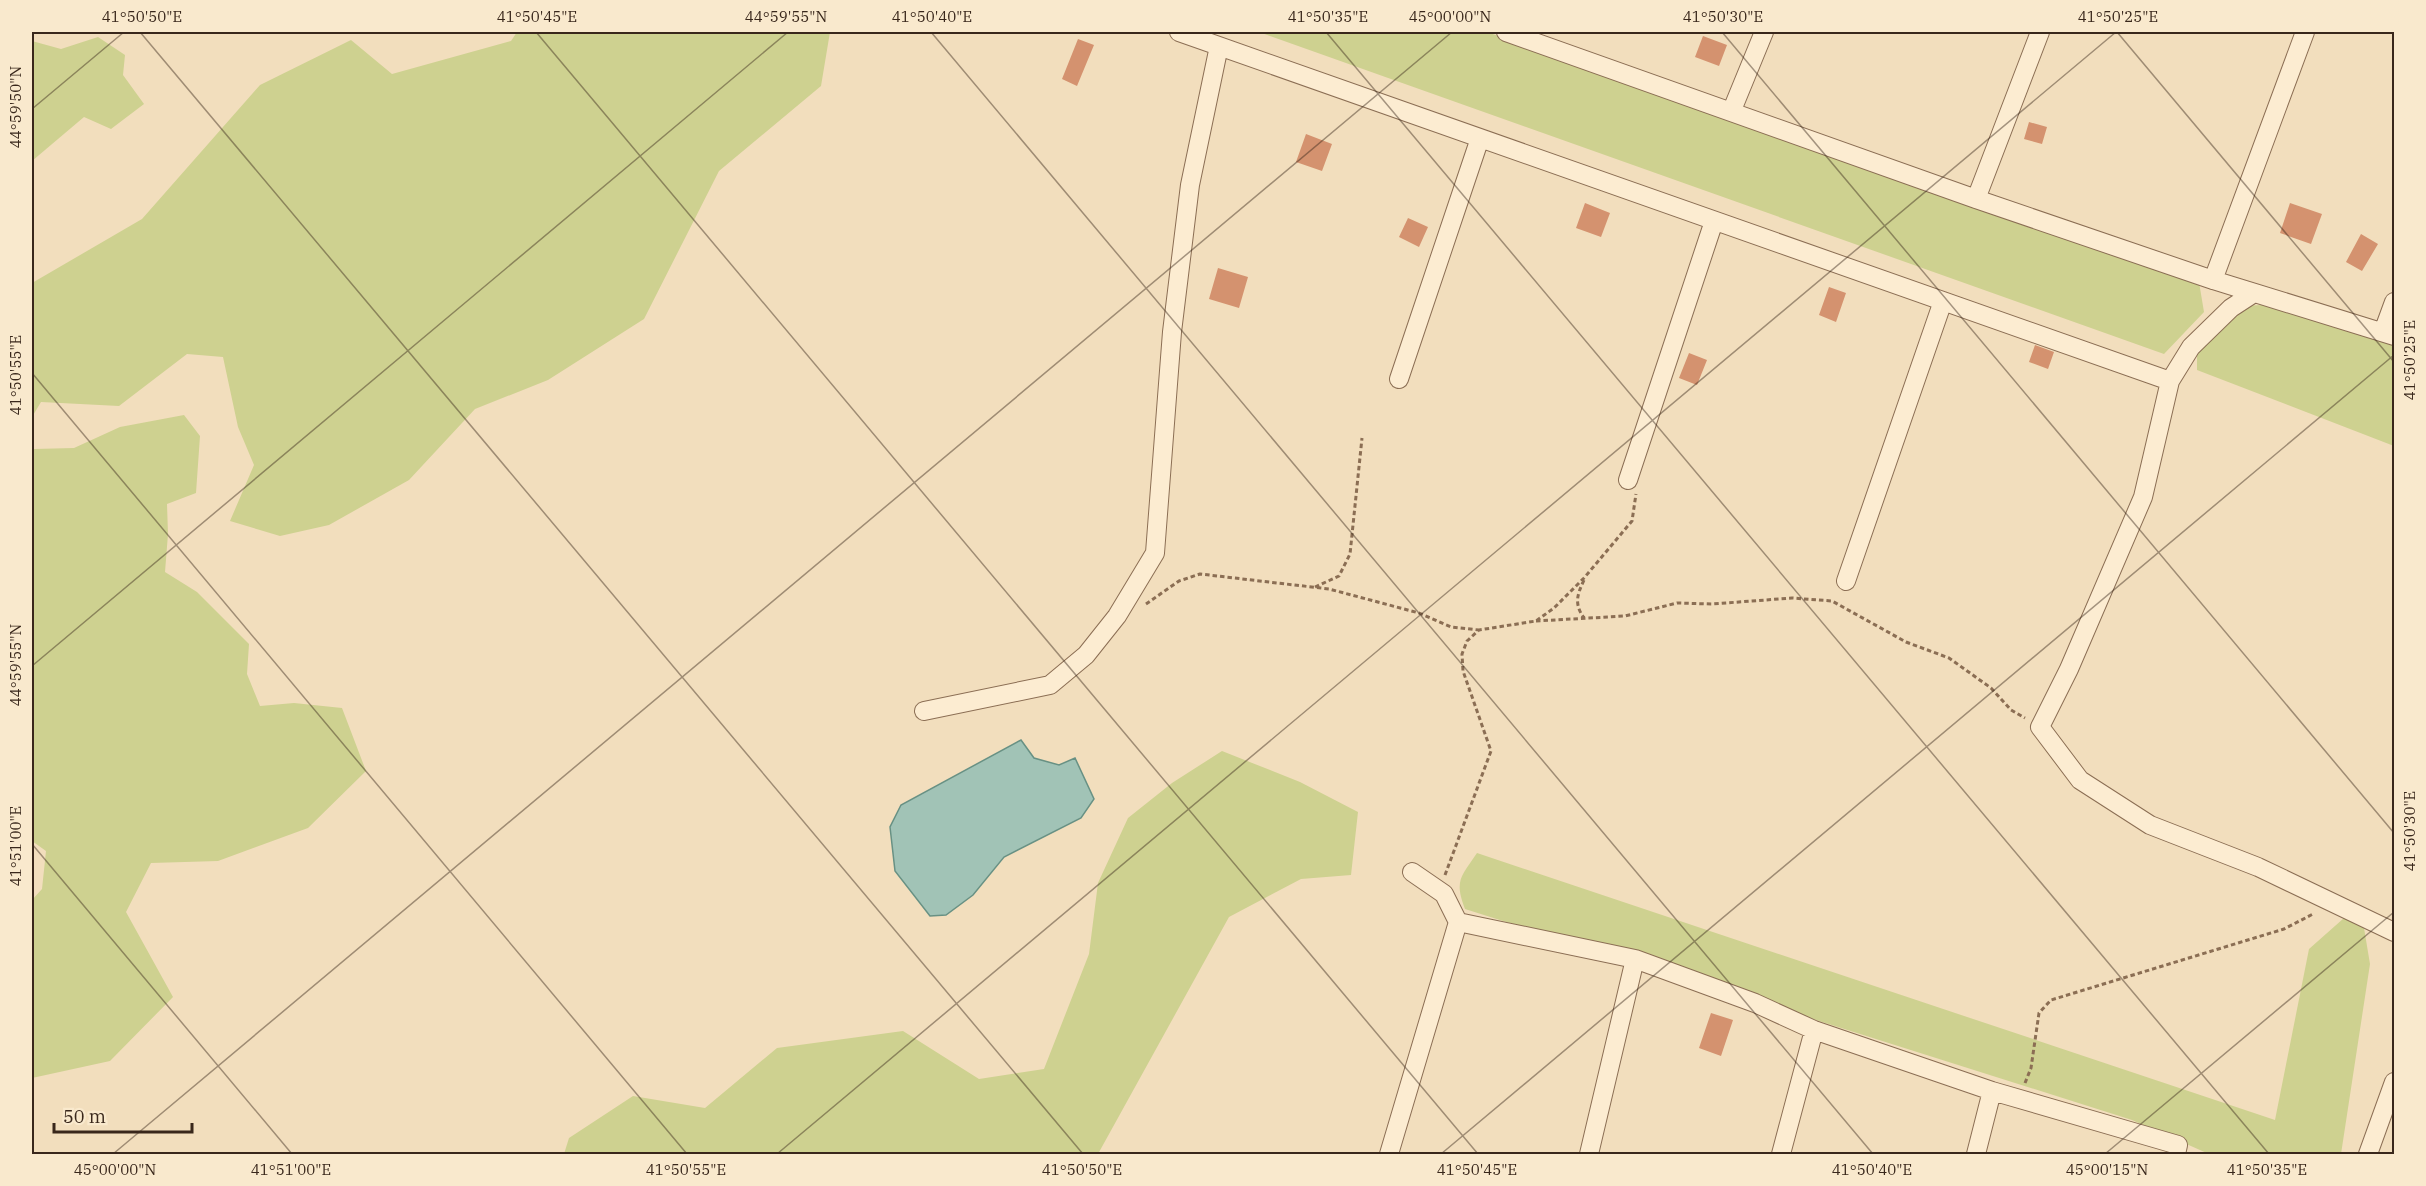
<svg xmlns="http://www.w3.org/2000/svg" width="2426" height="1186" font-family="'IBM Plex Serif',serif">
<rect width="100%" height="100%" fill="#f2debd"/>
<path fill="#ced190" d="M 517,32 L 830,32 L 821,86 L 719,171 L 644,319 L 548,380 L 475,409 L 409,480 L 329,525 L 280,536 L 230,521 L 254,465 L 238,427 L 223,357 L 187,354 L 119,406 L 41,402 L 32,417 L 32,283 L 142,219 L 260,85 L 351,40 L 392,74 L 511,41 Z
M 1259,32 L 1487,32 L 2199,282 L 2204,312 L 2164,354 Z
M 98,37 L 125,55 L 123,75 L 144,104 L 111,129 L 84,117 L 32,161 L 32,41 L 61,49 Z
M 2282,304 L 2394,344 L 2394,446 L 2197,370 L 2197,351 L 2241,306 Z
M 184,415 L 200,436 L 196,493 L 167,504 L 168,534 L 165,572 L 197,592 L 249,644 L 247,674 L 260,706 L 294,703 L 342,708 L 366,771 L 308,828 L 218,861 L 151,863 L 126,912 L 173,997 L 110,1061 L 32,1078 L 32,900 L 42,889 L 46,851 L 32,841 L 32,446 L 34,449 L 74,448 L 120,427 Z
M 1222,751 L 1300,782 L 1358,812 L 1351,875 L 1301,879 L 1229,917 L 1098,1154 L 564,1154 L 569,1138 L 633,1096 L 705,1108 L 777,1048 L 903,1031 L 979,1079 L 1044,1069 L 1089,954 L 1098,883 L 1128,818 L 1172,783 Z
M 1477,853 L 2275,1120 L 2309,949 L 2344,918 L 2364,928 L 2370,964 L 2341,1154 L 2209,1154 L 2132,1120 L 1465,909 C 1454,880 1461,877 1477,853 Z"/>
<path fill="#a1c3b6" stroke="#689184" stroke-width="1.5" d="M 1021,740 L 1034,758 L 1059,765 L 1075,758 L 1094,799 L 1081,818 L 1004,857 L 973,895 L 946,915 L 930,916 L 895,871 L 890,827 L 901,805 Z"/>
<path fill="#d4926f" d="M 1703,36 L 1727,45 L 1719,66 L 1695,57 Z
M 1078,39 L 1094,45 L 1077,86 L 1062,79 Z
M 2029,122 L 2047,127 L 2042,144 L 2024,139 Z
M 1306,134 L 1332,144 L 1322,171 L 1296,162 Z
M 1585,203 L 1610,213 L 1601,237 L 1576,228 Z
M 2290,203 L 2322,214 L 2311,244 L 2280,233 Z
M 1408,218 L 1428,227 L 1419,247 L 1399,237 Z
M 2361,234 L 2378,244 L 2362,271 L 2346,262 Z
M 1218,268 L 1248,277 L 1239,308 L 1209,299 Z
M 1829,287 L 1846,293 L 1836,322 L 1819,315 Z
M 2035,345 L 2054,352 L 2048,369 L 2029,362 Z
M 1689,353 L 1707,360 L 1697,385 L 1679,378 Z
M 1711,1013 L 1733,1020 L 1721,1056 L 1699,1048 Z"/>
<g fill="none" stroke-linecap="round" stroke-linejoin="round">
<defs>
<path id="minor" d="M 1179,32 L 2170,381
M 1506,32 L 1976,199 L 2213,280 L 2394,336
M 1732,110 L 1764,32
M 1976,199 L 2040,32
M 2213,280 L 2305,32
M 2254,293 L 2231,308 L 2191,347 L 2170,381 L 2143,497 L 2069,669 L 2040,727 L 2080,780 L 2150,825 L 2258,867 L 2394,932
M 2383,332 L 2394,302
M 1399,379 L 1480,138
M 1628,480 L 1714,221
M 1846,581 L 1943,301
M 924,711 L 1050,685 L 1086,655 L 1117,616 L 1155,553 L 1172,332 L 1190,185 L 1219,46
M 1412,872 L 1444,894 L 1458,922 L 1635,959 L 1755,1003 L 1814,1030 L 1992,1091 L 2178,1145 L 2176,1154
M 1389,1154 L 1458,922
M 1589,1154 L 1635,959
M 1781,1154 L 1814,1030
M 1976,1154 L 1992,1091
M 2368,1154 L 2394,1082"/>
</defs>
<use href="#minor" stroke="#8b6e54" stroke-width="20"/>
<path stroke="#8b6e54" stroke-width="3" stroke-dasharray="4.5 3" stroke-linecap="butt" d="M 1584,580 C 1577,595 1574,604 1584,618
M 1315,587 L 1339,576 L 1350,554 L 1362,438
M 1146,604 L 1179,581 L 1200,574 L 1329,589 L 1419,613 L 1451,627 L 1479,630
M 1536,621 L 1625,616 L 1677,603 L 1712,604 L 1792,598 L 1832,601 L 1906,642 L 1949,658 L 1991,688 L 2011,710 L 2025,718
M 1445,875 L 1491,751 L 1463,671 L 1462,654 L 1467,641 L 1479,630 L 1536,621 L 1554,608 L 1584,578 L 1632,521 L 1636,494
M 2025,1083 L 2031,1068 L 2039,1013 L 2051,1000 L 2284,929 L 2313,914"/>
<use href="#minor" stroke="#fcecd1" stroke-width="18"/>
</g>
<path fill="none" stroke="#39271b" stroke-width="1.5" stroke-opacity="0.45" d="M 140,32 L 1083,1154M 536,32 L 1478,1154M 931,32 L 1873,1154M 1326,32 L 2269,1154M 1722,32 L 2394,833M 2117,32 L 2394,362M 32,109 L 124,32M 32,373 L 687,1154M 32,666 L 788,32M 32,844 L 292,1154M 113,1154 L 1452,32M 777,1154 L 2116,32M 1441,1154 L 2394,355M 2105,1154 L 2394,912"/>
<rect width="2426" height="1186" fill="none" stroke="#f9e9cd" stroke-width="66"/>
<path d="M54 1123v9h138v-9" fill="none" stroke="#39271b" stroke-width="3"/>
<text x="63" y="1123" font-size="18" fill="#39271b" stroke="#f9e9cd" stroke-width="4.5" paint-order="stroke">50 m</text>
<rect x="33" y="33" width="2360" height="1120" fill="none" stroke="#39271b" stroke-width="2"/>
<g font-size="15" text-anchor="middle" fill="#39271b">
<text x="142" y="22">41°50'50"E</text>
<text x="537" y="22">41°50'45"E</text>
<text x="786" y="22">44°59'55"N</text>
<text x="932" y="22">41°50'40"E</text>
<text x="1328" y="22">41°50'35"E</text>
<text x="1450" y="22">45°00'00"N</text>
<text x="1723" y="22">41°50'30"E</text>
<text x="2118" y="22">41°50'25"E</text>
<text transform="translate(16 107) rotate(-90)" y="5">44°59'50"N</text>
<text transform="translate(2410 360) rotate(-90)" y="5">41°50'25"E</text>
<text transform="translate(16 375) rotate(-90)" y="5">41°50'55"E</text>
<text transform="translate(16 665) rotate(-90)" y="5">44°59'55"N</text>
<text transform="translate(2410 831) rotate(-90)" y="5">41°50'30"E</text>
<text transform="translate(16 846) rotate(-90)" y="5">41°51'00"E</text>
<text x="115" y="1175">45°00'00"N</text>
<text x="291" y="1175">41°51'00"E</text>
<text x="686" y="1175">41°50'55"E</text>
<text x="1082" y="1175">41°50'50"E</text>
<text x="1477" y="1175">41°50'45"E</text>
<text x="1872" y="1175">41°50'40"E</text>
<text x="2107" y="1175">45°00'15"N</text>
<text x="2267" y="1175">41°50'35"E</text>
</g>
</svg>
